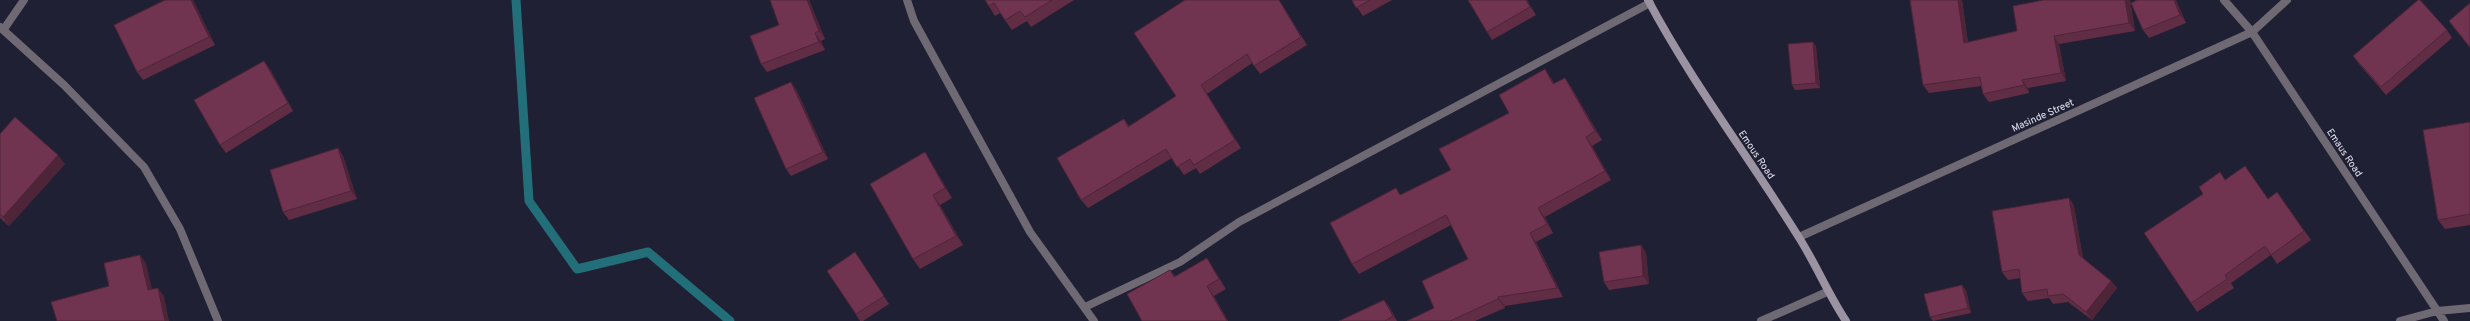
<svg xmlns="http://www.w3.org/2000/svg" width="2470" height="321" font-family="Overpass,sans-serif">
<rect width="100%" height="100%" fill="#202034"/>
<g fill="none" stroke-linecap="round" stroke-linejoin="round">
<path stroke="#236f79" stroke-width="9" d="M 516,0 L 529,201 L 577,269 L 648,252 L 730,321"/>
<path stroke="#6f6973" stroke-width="8" d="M 907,0 L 914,21 L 1030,232 L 1094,321
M 2224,0 L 2252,32 L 2444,321
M 0,27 L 64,85 L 144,167 L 180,229 L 218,321
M 4,29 L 24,0
M 1799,237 L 2252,32 L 2287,0
M 1085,307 L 1180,262 L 1239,222 L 1650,3
M 1761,321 L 1827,292
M 2400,321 L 2437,311 L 2470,308"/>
<path stroke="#9b92a2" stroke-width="8" d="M 1648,0 C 1692,83 1749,157 1798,236 C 1816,264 1828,294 1846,321"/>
</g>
<path fill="#602d45" d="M 193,0 L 215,45 L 143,80 L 137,72 Z
M 809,0 L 825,39 L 821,41 L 825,50 L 767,72 L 761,64 L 779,25 Z
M 985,0 L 1074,0 L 1031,27 L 1027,21 L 1012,30 L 1000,13 L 995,16 Z
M 1185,0 L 1279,0 L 1307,45 L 1260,74 L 1252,63 L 1207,94 L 1241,148 L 1200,174 L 1196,168 L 1184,175 L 1172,158 L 1088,208 L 1081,200 L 1124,119 L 1129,126 L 1176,96 Z
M 1352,0 L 1392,0 L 1363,16 Z
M 1527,0 L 1536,15 L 1492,40 L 1487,32 Z
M 1910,0 L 1962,0 L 1968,42 L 2017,31 L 2044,0 L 2130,0 L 2135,31 L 2059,44 L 2066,81 L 2028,88 L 2029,93 L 1989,102 L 1983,94 L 1981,86 L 1929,93 L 1923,85 Z
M 2137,0 L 2176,0 L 2186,23 L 2149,38 L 2143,30 Z
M 2470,3 L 2470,48 L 2454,28 L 2449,21 Z
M 2447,30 L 2452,38 L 2386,95 L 2359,64 L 2353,56 Z
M 1813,42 L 1816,47 L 1820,88 L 1795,90 L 1792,85 Z
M 270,69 L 293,111 L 226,153 L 220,145 Z
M 1551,78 L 1554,84 L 1565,78 L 1571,87 L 1602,140 L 1592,146 L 1611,180 L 1545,217 L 1553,233 L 1536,242 L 1563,297 L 1505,306 L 1505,308 L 1475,321 L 1407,321 L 1434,308 L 1468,259 L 1451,225 L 1359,274 L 1352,264 L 1401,195 L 1451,170 L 1509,113 Z
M 796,89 L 828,159 L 791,176 L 786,169 Z
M 2470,122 L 2470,225 L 2445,229 L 2438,220 Z
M 0,134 L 65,164 L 9,226 L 0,218 Z
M 338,148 L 343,156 L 357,199 L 289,220 L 283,212 Z
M 925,152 L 931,162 L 952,198 L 940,205 L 963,245 L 920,269 L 913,259 Z
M 2225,180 L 2268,199 L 2277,192 L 2311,240 L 2277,264 L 2271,255 L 2231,283 L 2234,288 L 2197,312 L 2191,303 Z
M 2069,198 L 2074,206 L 2083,259 L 2111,281 L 2117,288 L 2092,320 L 2068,302 L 2053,304 L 2049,298 L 2028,301 L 2022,293 L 2020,278 L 2008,280 L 2002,272 Z
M 1641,245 L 1646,253 L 1649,284 L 1609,290 L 1604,282 Z
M 855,252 L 889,304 L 863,321 L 860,321 L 827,271 Z
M 1213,268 L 1226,289 L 1214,296 L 1228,321 L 1142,321 L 1170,270 L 1175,276 Z
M 1966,290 L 1971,313 L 1933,321 L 1930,317 Z
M 1384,300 L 1390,308 L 1397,321 L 1339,321 Z"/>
<path fill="#4e2438" d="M 191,0 L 193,0 L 215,45 L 209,37 Z
M 807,0 L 809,0 L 825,39 L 819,31 Z
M 1526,0 L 1527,0 L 1536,15 L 1530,7 Z
M 1958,0 L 1962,0 L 1969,51 L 1964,43 Z
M 2125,0 L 2130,0 L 2135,31 L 2129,23 Z
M 2174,0 L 2176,0 L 2186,23 L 2180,15 Z
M 815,33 L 821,41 L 825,50 L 819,42 Z
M 2054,36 L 2059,44 L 2066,81 L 2061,73 Z
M 1813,42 L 1816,47 L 1820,88 L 1816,83 Z
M 264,61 L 270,69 L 293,111 L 288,103 Z
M 1545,69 L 1551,78 L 1560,93 L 1553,84 Z
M 1565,78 L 1571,87 L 1602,140 L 1595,131 Z
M 2022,80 L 2028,88 L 2029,93 L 2024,85 Z
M 791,82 L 796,89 L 828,159 L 823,152 Z
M 1201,85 L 1207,94 L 1241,148 L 1235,140 Z
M 1586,137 L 1592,146 L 1611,180 L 1605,171 Z
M 338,148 L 343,156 L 357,199 L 351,191 Z
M 925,152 L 931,162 L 952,198 L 945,188 Z
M 58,155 L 65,164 L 9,226 L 3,217 Z
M 933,195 L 940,205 L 963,245 L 956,236 Z
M 2069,198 L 2074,206 L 2084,263 L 2079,255 Z
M 1538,208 L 1545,217 L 1553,233 L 1547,224 Z
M 1530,233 L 1536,242 L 1563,297 L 1557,288 Z
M 1641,245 L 1646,253 L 1649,284 L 1643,276 Z
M 140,255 L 146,263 L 154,298 L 148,290 Z
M 1207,258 L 1213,268 L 1226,289 L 1219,279 Z
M 2111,281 L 2117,288 L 2092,320 L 2086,312 Z
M 1962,285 L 1966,290 L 1971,313 L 1968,308 Z
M 1207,286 L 1214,296 L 1228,321 L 1227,321 Z
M 158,288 L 164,296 L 169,321 L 165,321 Z
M 1498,297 L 1505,306 L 1505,308 L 1498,299 Z
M 1384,300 L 1390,308 L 1397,321 L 1393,316 Z"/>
<path fill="#703450" stroke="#4e2438" d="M 165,0 L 191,0 L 209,37 L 137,72 L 114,25 Z
M 770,0 L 807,0 L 819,31 L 815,33 L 819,42 L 761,64 L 750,36 L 779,25 Z
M 985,0 L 1052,0 L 1025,17 L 1020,11 L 1005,20 L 994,3 L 989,6 Z
M 1185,0 L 1279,0 L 1301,37 L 1254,66 L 1247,54 L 1201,85 L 1235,140 L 1194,165 L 1190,159 L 1177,167 L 1166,149 L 1081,200 L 1057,158 L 1124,119 L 1128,127 L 1176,96 L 1134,33 Z
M 1352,0 L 1370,0 L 1356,8 Z
M 1468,0 L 1526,0 L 1530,7 L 1487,32 Z
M 1910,0 L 1958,0 L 1964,43 L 2017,31 L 2013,6 L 2044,0 L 2125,0 L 2129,23 L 2054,36 L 2061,73 L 2022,80 L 2024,85 L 1983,94 L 1980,77 L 1923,85 Z
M 2137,0 L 2174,0 L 2180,15 L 2143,30 L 2131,3 Z
M 2418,0 L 2420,0 L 2447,30 L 2381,87 L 2353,56 Z
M 2470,3 L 2470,47 L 2449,21 Z
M 1813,42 L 1816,83 L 1792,85 L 1788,44 Z
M 264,61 L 288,103 L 220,145 L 194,100 Z
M 1545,69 L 1553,84 L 1565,78 L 1595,131 L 1586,137 L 1605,171 L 1538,208 L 1547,224 L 1530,233 L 1557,288 L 1498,297 L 1498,299 L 1450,321 L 1407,321 L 1434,308 L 1422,281 L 1468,259 L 1446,215 L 1352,264 L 1330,223 L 1396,188 L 1400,195 L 1451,170 L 1439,149 L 1509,113 L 1499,95 Z
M 791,82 L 823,152 L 786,169 L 754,98 Z
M 15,117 L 58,155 L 3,217 L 0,214 L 0,134 Z
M 2470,122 L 2470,214 L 2438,220 L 2423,130 Z
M 338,148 L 351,191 L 283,212 L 270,170 Z
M 925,152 L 945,188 L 933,195 L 956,236 L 913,259 L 870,184 Z
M 2245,166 L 2268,199 L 2277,192 L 2304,231 L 2271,255 L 2265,246 L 2225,275 L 2227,279 L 2191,303 L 2144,233 L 2203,194 L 2199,187 L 2220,172 L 2225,180 Z
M 2069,198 L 2079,255 L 2111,281 L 2086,312 L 2063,294 L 2048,296 L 2047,289 L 2022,293 L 2019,269 L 2002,272 L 1992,211 Z
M 1641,245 L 1643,276 L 1604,282 L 1599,252 Z
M 855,252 L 884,296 L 856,314 L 827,271 Z
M 140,255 L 148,290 L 158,288 L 165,321 L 57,321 L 51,302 L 109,286 L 104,263 Z
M 1207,258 L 1219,279 L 1207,286 L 1227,321 L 1142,321 L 1127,294 L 1170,270 L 1174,277 Z
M 1962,285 L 1968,308 L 1930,317 L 1924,294 Z
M 1384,300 L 1393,316 L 1385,321 L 1339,321 Z"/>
<g text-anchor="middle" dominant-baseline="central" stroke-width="3" stroke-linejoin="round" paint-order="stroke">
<g font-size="10" fill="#e3e3f1" stroke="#202034">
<text transform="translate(2043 116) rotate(-24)">Masinde Street</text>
<text transform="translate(2344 153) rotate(56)">Emaus Road</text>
<text transform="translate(1756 155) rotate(56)">Emous Road</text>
</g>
</g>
</svg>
